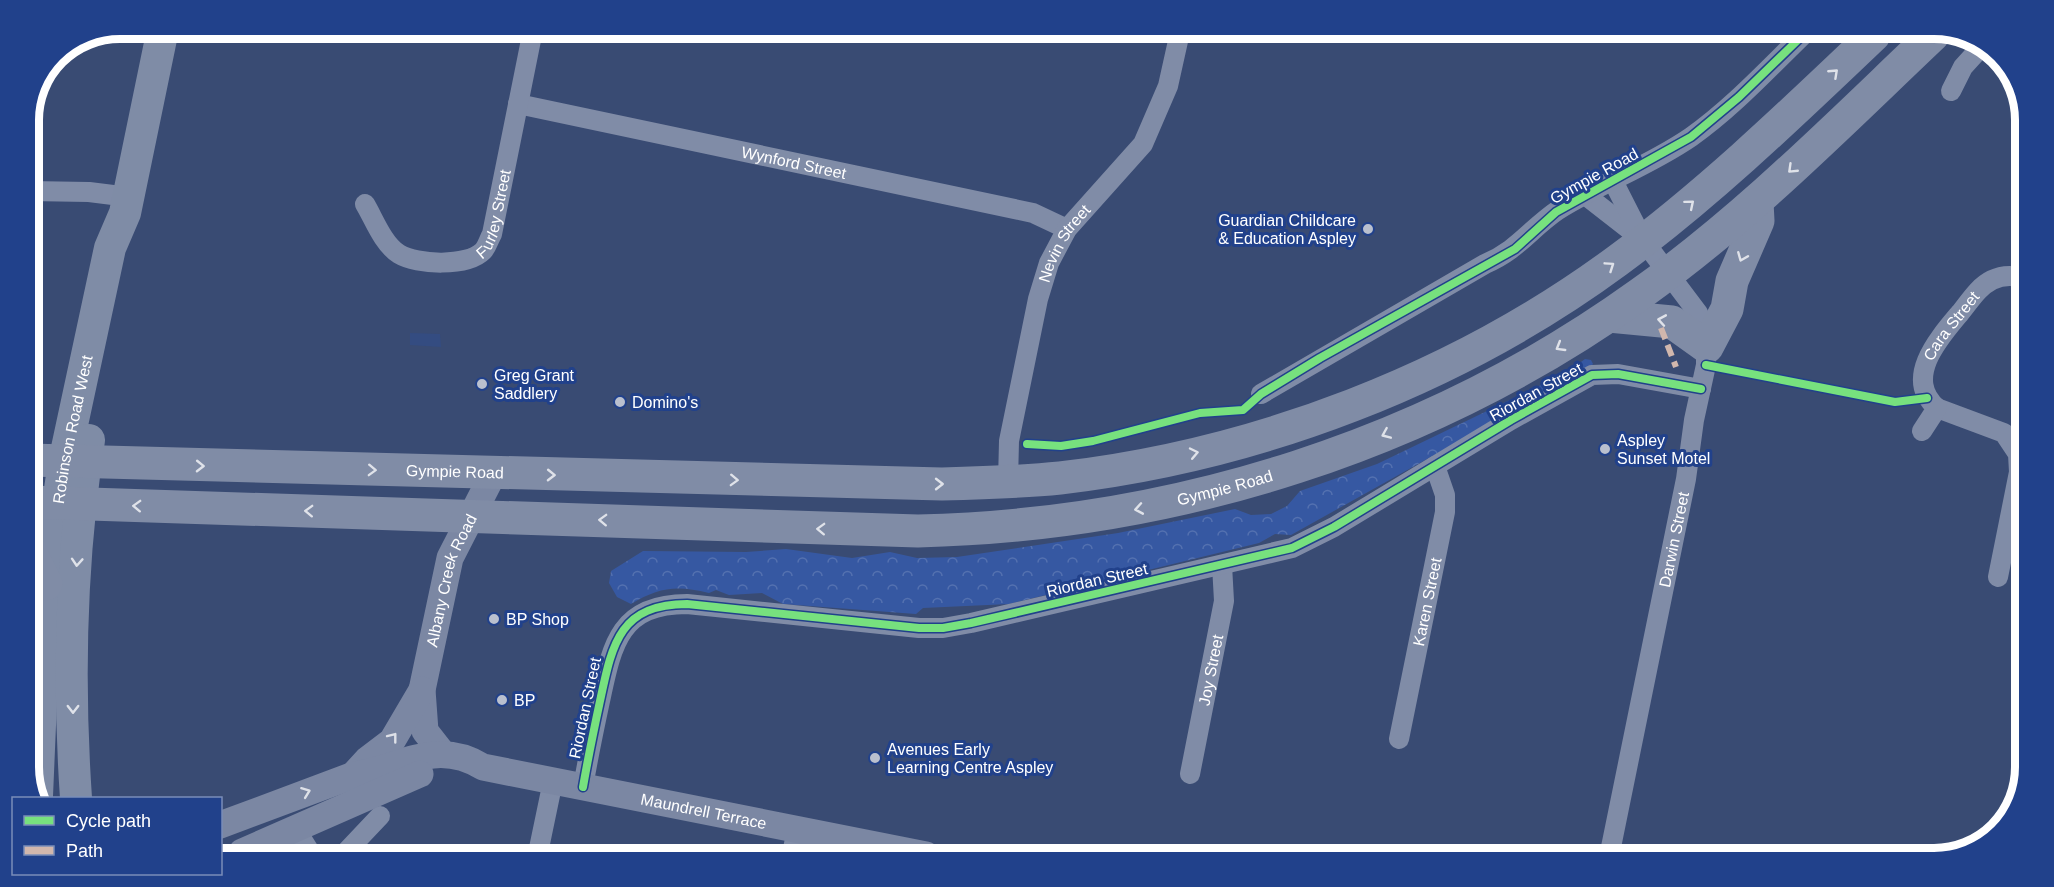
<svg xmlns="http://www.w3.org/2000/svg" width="2054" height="887" font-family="Arial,sans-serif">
<defs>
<pattern id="forest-crowns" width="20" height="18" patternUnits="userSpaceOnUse" patternTransform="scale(1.5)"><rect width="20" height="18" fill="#3658a2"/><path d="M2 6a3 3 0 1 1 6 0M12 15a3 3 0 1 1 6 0" fill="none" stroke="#5471b0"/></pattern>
</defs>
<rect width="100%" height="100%" fill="#394b73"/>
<path fill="url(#forest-crowns)" d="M 1585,359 L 1591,360 L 1593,364 L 1588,369 L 1291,535 L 1275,534 L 1259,543 L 1009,604 L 923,608 L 916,614 L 783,604 L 762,593 L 729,595 L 716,590 L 709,593 C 677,585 659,587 631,604 L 617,597 L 609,583 L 611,571 L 643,551 L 746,552 L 786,549 L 852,558 L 890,552 L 917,558 L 957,557 L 1118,533 L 1235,509 L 1251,515 L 1271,514 L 1287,506 L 1300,491 L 1377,464 L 1566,373 Z"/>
<path fill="#344c81" d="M 410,333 L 440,334 L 441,347 L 410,345 Z"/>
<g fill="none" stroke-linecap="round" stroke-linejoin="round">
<g stroke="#808ca7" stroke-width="20">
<path d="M 1951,91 L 1963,67 L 1982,46"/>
<path id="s1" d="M 518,104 L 1033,213 L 1067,229"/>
<path d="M 29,191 L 89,192 L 129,197"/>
<path d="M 1584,194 L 1643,240"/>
<path id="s2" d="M 365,204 C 374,219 383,244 399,254 C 417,265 467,267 483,251 C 487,247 489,239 492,234 L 533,30"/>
<path d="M 1261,394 L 1485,264 C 1518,250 1530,229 1558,210 C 1601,183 1649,166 1691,137 C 1732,108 1767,70 1803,35"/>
<path d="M 1937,408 L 2004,433 L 2018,454 L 2019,472 L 1998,577"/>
<path id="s3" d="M 1922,431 L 1937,408 C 1903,378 1939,338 1960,313 C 1970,301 1978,287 1992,280 C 2002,275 2013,275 2024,278"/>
<path id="s4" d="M 1008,482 L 1009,441 L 1038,299 L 1049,263 L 1067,229 L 1143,144 L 1168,86 L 1180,32"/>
<path id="s5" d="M 1399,739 L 1445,512 L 1445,495 L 1435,466"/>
<path id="s6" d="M 1190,774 L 1224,601 L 1222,565"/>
<path d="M 583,787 C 588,758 594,729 600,701 C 612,645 619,604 687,604 L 919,628 L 943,628 L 971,623 L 1292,548 L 1334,527 L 1511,420 L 1592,375 L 1618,374 L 1701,389"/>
<path d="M 295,828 L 310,852"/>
<path d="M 345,853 L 380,816"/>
<path d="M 538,853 L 553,781"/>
<path d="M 792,854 L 797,829"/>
<path id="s7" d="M 1609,857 L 1686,479 L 1694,420 L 1706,365 L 1706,334 L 1698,313 L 1643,240 L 1612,179"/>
</g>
<g stroke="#7b87a3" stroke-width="27">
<path id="s8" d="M 443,754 L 425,731 L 422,690 L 450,558 L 493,474"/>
<path d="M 356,772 L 367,760 L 392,741 L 422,690"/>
<path id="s9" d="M 220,825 L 354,775 C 402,768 435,738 483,767 L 926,855"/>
<path d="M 242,852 L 420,774"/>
</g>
<g stroke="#7f8ca6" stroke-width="32">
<path id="s10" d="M 37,796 L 46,584 L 64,462 L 110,248 L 125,213 L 163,29"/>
<path d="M 76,798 C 68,681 71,557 89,440"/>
</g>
<g stroke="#808ca6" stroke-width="33">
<path d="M 1609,316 L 1672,322 L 1707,347 L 1727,309 L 1732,281 L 1758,221 L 1757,202"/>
<path id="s11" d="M 29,460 L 942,484 C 982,483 1021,482 1060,478 C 1258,455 1457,379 1617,261 C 1709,193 1791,114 1874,35"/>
<path id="s12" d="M 29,502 L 918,531 C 1176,525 1430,445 1640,294 C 1747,218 1838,125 1933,35"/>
<path d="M 29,549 L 46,584"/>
</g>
<path stroke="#d1b7ad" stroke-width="6" stroke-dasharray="12 6" stroke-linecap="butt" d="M 1661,328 L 1676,367"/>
<defs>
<path id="cycleway" d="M 1706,365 L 1895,402 L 1927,398
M 1027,444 L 1061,446 L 1093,441 L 1200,413 L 1243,410 L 1261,394 L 1320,358 L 1515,249 L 1556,212 L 1691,137 L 1739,97 L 1803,35
M 583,787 C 588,758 594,729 600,701 C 612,645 619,604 687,604 L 919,628 L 943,628 L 971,623 L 1292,548 L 1334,527 L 1511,420 L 1592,375 L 1618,374 L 1701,389"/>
</defs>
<use href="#cycleway" stroke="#21418b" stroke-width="11"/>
<use href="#cycleway" stroke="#77e17e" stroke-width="8"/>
</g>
<defs><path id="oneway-chevron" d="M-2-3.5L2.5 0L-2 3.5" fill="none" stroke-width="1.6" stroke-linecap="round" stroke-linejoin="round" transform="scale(1.5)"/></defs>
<g stroke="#dfe2e9">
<use href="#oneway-chevron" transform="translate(1834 73) rotate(-43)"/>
<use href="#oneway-chevron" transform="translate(1792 169) rotate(136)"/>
<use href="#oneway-chevron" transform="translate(1690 204) rotate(-40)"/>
<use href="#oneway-chevron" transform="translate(1742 257) rotate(112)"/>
<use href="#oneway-chevron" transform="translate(1610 266) rotate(-34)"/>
<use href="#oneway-chevron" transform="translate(1662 320) rotate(-170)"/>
<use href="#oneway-chevron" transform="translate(1560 347) rotate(149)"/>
<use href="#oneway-chevron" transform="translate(1386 434) rotate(157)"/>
<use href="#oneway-chevron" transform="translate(1194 453) rotate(-12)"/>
<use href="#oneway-chevron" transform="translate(200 466) rotate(1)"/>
<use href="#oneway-chevron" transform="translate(372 470) rotate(2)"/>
<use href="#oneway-chevron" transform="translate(551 475) rotate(1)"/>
<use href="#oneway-chevron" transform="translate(734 480) rotate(2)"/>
<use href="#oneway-chevron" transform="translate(939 484)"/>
<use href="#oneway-chevron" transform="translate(137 506) rotate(-178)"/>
<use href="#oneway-chevron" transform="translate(1139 509) rotate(170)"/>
<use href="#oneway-chevron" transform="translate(309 511) rotate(-178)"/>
<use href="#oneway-chevron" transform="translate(603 520) rotate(-178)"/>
<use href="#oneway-chevron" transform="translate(821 529) rotate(-178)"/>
<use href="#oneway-chevron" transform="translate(77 562) rotate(94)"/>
<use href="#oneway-chevron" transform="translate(73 709) rotate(90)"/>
</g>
<g stroke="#dee1e8">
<use href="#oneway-chevron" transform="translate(393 737) rotate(-52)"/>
<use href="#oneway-chevron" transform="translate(306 792) rotate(-21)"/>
</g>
<g fill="#bac0ce" stroke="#21418b" stroke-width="2">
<circle cx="1368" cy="229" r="6"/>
<circle cx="482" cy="384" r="6"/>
<circle cx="620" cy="402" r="6"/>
<circle cx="1605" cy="449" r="6"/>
<circle cx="494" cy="619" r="6"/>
<circle cx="502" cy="700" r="6"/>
<circle cx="875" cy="758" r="6"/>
</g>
<g text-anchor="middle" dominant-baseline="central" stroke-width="6" stroke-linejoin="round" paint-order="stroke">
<g font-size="16" fill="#fff" stroke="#21418b">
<text stroke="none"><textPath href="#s1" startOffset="282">Wynford Street</textPath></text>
<text transform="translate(1594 176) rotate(-29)">Gympie Road</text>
<text stroke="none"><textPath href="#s2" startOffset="188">Furley Street</textPath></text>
<text stroke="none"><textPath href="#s4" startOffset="248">Nevin Street</textPath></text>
<text stroke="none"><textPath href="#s3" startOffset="122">Cara Street</textPath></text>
<text transform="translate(1536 392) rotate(-29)">Riordan Street</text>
<text stroke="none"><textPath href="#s10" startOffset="369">Robinson Road West</textPath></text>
<text stroke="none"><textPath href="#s11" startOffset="426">Gympie Road</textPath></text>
<text stroke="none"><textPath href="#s12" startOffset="1200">Gympie Road</textPath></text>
<text stroke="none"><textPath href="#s7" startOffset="324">Darwin Street</textPath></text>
<text stroke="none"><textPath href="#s8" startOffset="184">Albany Creek Road</textPath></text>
<text transform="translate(1097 580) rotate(-13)">Riordan Street</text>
<text stroke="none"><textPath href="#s5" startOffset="140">Karen Street</textPath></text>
<text stroke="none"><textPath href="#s6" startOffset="106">Joy Street</textPath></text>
<text transform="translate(585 708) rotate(-78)">Riordan Street</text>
<text stroke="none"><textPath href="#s9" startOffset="502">Maundrell Terrace</textPath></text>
</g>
<g font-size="16" fill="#fff" stroke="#21418b" text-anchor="start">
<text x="1356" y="220" text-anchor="end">Guardian Childcare<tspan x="1356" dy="18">&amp; Education Aspley</tspan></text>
<text x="494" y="375">Greg Grant<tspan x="494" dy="18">Saddlery</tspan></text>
<text x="632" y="402">Domino's</text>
<text x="1617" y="440">Aspley<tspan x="1617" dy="18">Sunset Motel</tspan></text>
<text x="506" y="619">BP Shop</text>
<text x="514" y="700">BP</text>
<text x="887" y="749">Avenues Early<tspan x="887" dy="18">Learning Centre Aspley</tspan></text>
</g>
</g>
<path d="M0 0H2054V887H0ZM120 39H1934A81 81 0 0 1 2015 120V767A81 81 0 0 1 1934 848H120A81 81 0 0 1 39 767V120A81 81 0 0 1 120 39Z" fill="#21418b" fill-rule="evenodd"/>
<path fill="none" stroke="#fff" stroke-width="8" d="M120 39H1934A81 81 0 0 1 2015 120V767A81 81 0 0 1 1934 848H120A81 81 0 0 1 39 767V120A81 81 0 0 1 120 39Z"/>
<rect x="12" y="797" width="210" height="78" fill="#21418b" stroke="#7a8db9" stroke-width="1.5"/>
<rect x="24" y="816" width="30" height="9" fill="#77e17e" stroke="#7a8db9" stroke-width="1.5"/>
<text x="66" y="827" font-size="18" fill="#ffffff">Cycle path</text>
<rect x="24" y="846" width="30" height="9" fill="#d1b7ad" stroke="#7a8db9" stroke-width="1.5"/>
<text x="66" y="857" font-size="18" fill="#ffffff">Path</text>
</svg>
